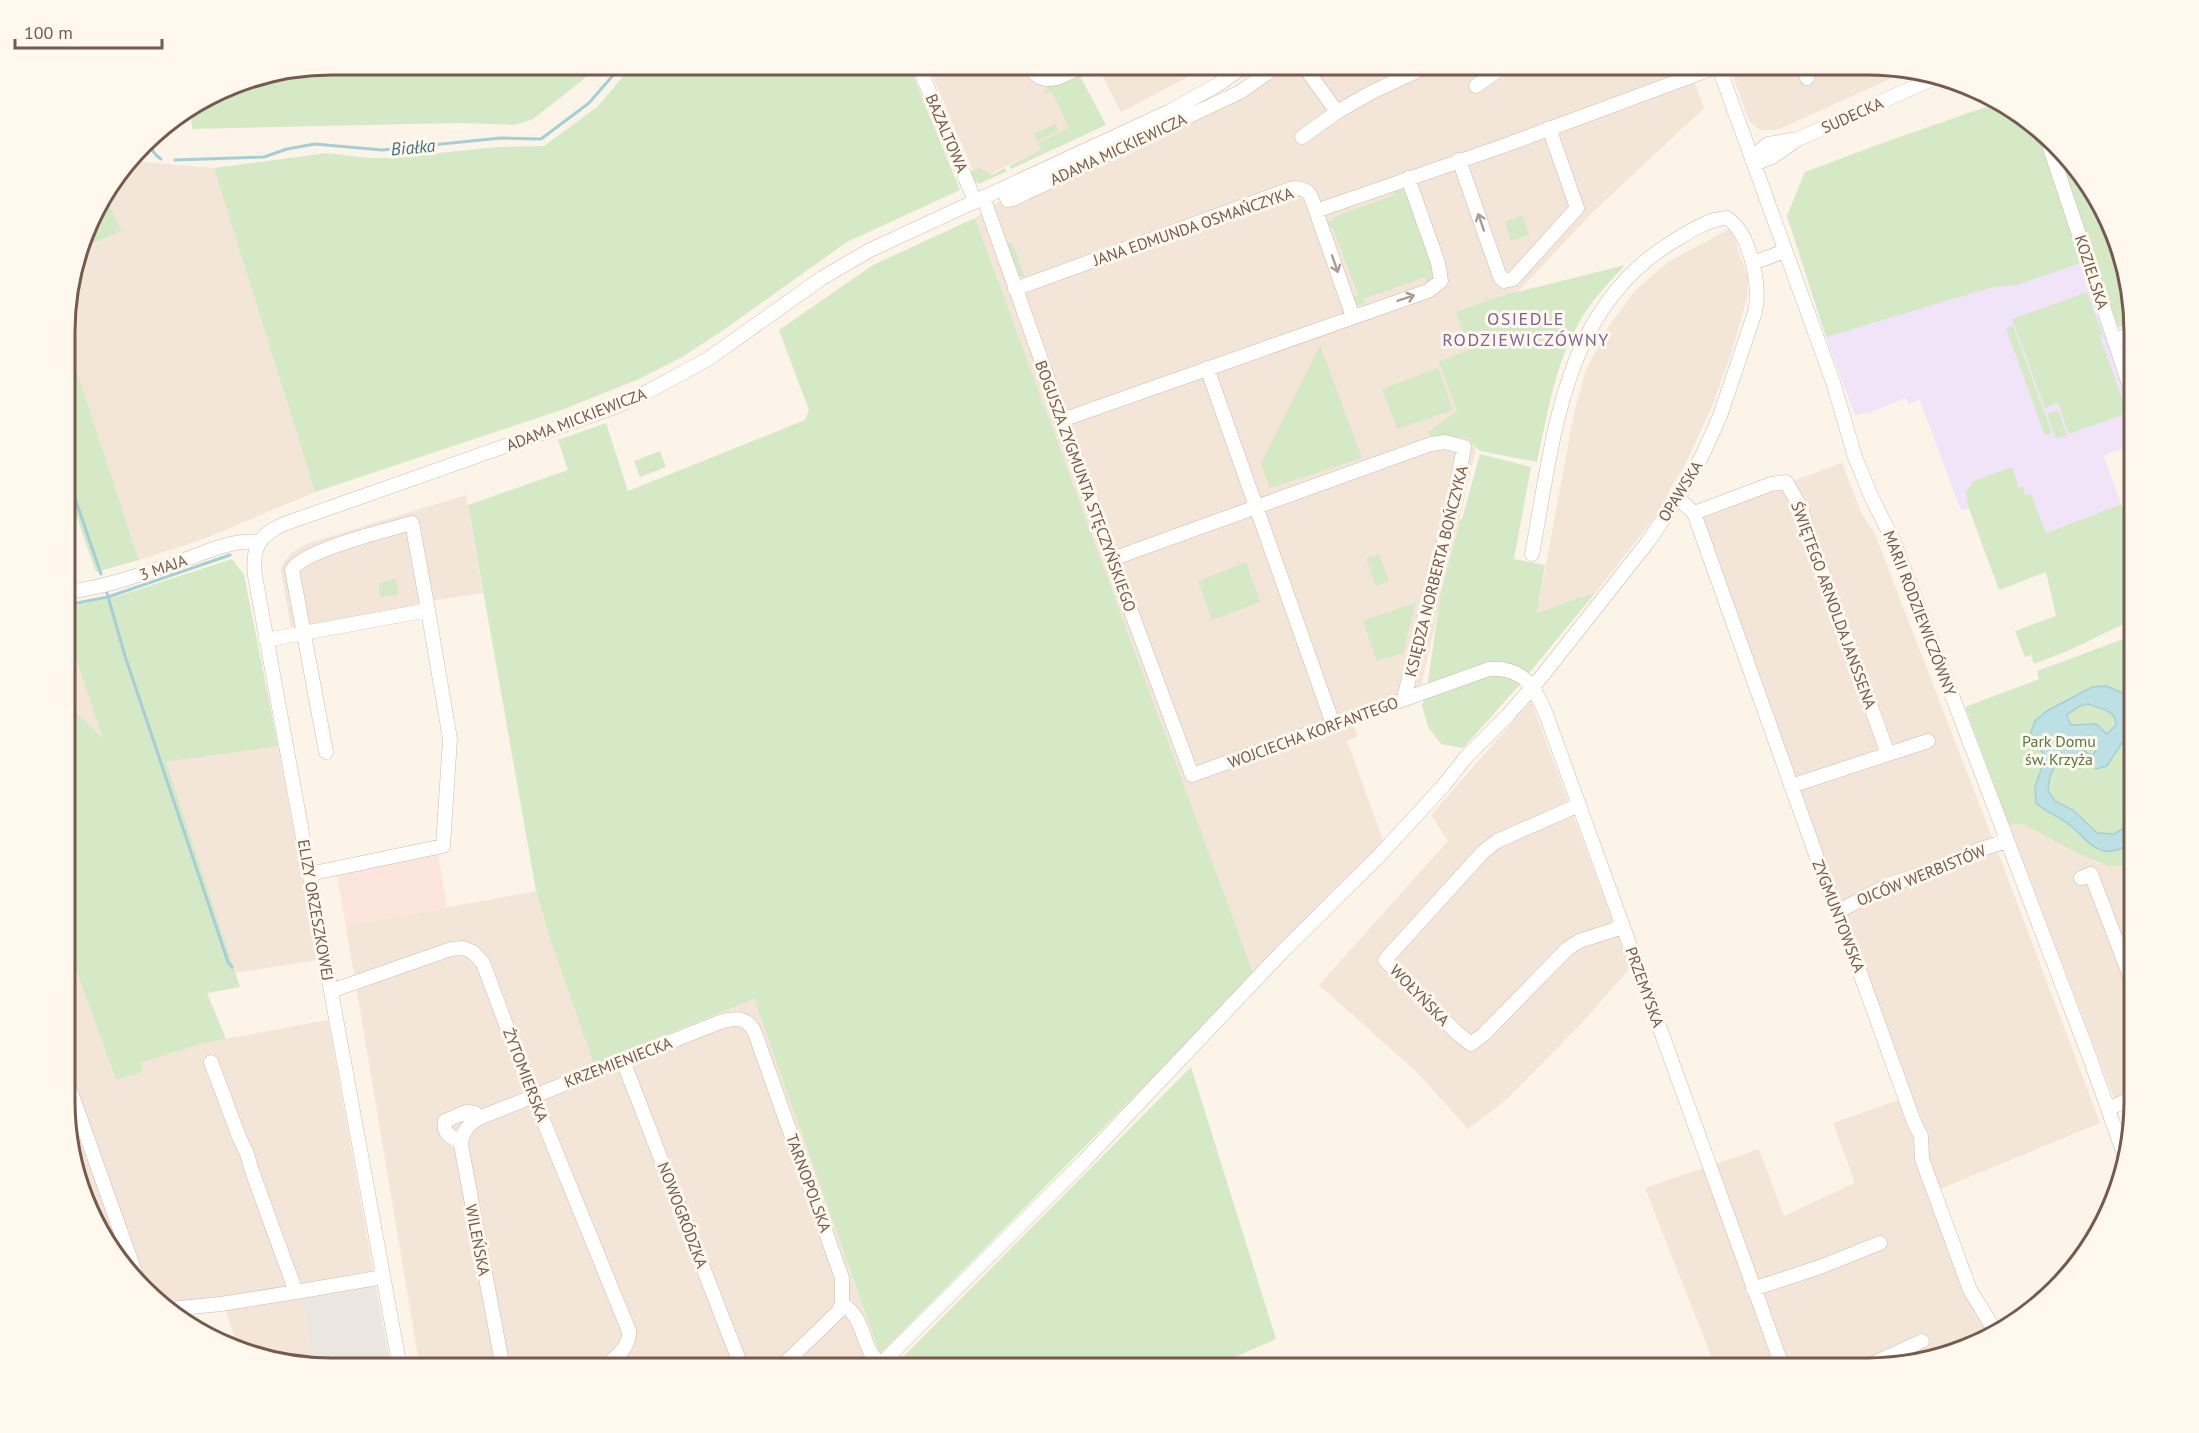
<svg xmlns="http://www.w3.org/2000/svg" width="2199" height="1433" font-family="'PT Sans',sans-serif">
<rect width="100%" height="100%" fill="#fcf4e8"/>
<path fill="#f3e5d7" d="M 928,65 L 1211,65 L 1121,112 L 1097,66 L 1079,74 L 1103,121 L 977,180 Z
M 1269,65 L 1688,65 L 1704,108 L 1593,212 L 1510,300 L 1417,703 L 1354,726 L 1358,736 L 1347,741 L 1384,843 L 1254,975 L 975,218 L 1002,199 L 1219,96 Z
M 1729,65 L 1868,65 L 1908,71 L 1777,130 L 1760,130 L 1749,121 Z
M 132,161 L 214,168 L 315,492 L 206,538 L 139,560 L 67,342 L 67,297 L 82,248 L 122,231 L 105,196 Z
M 1731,228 L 1748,279 L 1747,298 L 1731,354 L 1713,404 L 1684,467 L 1669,490 L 1673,494 L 1596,592 L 1537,614 L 1574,413 L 1586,370 L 1609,326 L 1636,290 L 1668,262 Z
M 1842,463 L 1862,515 L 1874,532 L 2004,868 L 2100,1123 L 1935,1191 L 1994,1335 L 1885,1368 L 1716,1368 L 1645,1188 L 1759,1149 L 1784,1216 L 1855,1183 L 1833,1123 L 1904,1098 L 1700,515 Z
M 466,495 L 483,593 L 430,601 L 432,616 L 293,640 L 281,570 L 282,565 L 291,553 L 309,543 Z
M 67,632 L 104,739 L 67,704 Z
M 1531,701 L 1630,968 L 1579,1026 L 1506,1100 L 1468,1129 L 1417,1072 L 1319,985 L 1448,841 L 1431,815 Z
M 278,746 L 317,960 L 235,973 L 165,762 Z
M 2023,824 L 2098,863 L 2108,866 L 2134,865 L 2134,1088 L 2114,1098 L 2009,825 Z
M 536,891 L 551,942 L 594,1064 L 754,999 L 880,1354 L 866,1368 L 420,1368 L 346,926 Z
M 67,945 L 116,1080 L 143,1072 L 139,1063 L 204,1043 L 328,1020 L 376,1287 L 302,1299 L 313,1365 L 246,1354 L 239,1351 L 225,1308 L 173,1312 L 100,1235 L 67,1136 Z"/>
<path fill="#fbe5dc" d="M 436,842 L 447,907 L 346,926 L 334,862 Z"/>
<path fill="#ece6e1" d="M 376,1287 L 390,1362 L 357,1368 L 331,1368 L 313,1365 L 302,1299 Z"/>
<path fill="#f1e4f8" d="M 2000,102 L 2016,110 L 2040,135 L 2134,417 L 2134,443 L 2104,456 L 2121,504 L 2046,533 L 2031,494 L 2026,495 L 2023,487 L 1961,511 L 1920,400 L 1908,404 L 1906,398 L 1868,413 L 1855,415 L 1829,346 L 1787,216 L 1805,172 Z"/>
<path fill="#d5e9c7" d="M 332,65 L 596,65 L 586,77 L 560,98 L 533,119 L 515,125 L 459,123 L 192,129 L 191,109 L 230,85 Z
M 633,65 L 909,65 L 960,190 L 847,242 L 719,333 L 682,357 L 639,379 L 564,409 L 315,492 L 214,168 L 327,153 L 369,158 L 390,158 L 497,147 L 544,146 L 597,107 Z
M 1078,72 L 1106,125 L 1011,169 L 1009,166 L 1041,150 L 1038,143 L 1069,128 L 1051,91 L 1044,94 C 1047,81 1067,77 1078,72 Z
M 2000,102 L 2016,110 L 2040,135 L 2083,262 L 2017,285 L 1993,287 L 1826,337 L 1787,216 L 1805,172 L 1888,141 Z
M 1055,124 L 1059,131 L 1037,141 L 1034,134 Z
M 2058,155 L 2099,198 L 2134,314 L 2134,325 L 2117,327 Z
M 979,168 L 992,175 L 1005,168 L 1007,171 L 979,184 L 974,181 L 971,171 Z
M 1401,187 L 1406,191 L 1435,275 L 1427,283 L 1425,277 L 1363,299 L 1365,305 L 1357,305 L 1352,298 L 1358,295 L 1333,228 L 1326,226 L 1325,223 L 1334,220 L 1333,217 L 1395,195 L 1393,189 Z
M 105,196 L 122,231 L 82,248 L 92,213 Z
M 1523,215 L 1529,235 L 1511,241 L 1505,222 Z
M 975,218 L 1254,975 L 880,1354 L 754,999 L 594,1064 L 551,942 L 536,891 L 468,505 L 568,470 L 558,440 L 606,423 L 628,491 L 805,420 L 809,410 L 779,330 L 873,265 Z
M 1006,241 L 1013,244 L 1025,278 L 1018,275 Z
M 1625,265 C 1608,284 1589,303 1577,326 C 1554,368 1547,417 1537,462 L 1480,451 L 1467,437 L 1433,437 L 1427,433 L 1457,411 L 1439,361 L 1469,350 L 1456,312 L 1501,296 Z
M 2087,292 L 2103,336 L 2100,338 L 2128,413 L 2069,434 L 2058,403 L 2045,408 L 2012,319 Z
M 2013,326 L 2052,433 L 2045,436 L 2006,328 Z
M 67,342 L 139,560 L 96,572 L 67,490 Z
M 1320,345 L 1362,458 L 1270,488 L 1261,464 Z
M 1438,368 L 1453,410 L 1397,429 L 1382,389 Z
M 2058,410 L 2067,435 L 2056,439 L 2047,414 Z
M 660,451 L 666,467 L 640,477 L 634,461 Z
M 1480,454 L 1531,467 L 1514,559 L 1545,565 L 1537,613 L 1596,592 L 1516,689 L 1463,748 L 1441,744 L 1428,727 L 1422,705 L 1427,688 L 1440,598 L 1460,519 L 1462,519 Z
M 2012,467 L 2019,488 L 2023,487 L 2026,495 L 2031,494 L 2046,533 L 2121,504 L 2134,538 L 2134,619 L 2072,649 L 2034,664 L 2031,655 L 2025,657 L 2015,631 L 2056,616 L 2046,572 L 1999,590 L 1968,506 L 1966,492 L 1973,481 Z
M 1379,554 L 1389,581 L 1376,586 L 1366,558 Z
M 232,559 L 244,575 L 278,746 L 166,762 L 240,987 L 207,993 L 226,1039 L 204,1043 L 140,1063 L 143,1072 L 116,1080 L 67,945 L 67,704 L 103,738 L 67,632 L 67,607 L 112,598 Z
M 1246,562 L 1260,602 L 1212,620 L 1198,581 Z
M 396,579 L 398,595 L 380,597 L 379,584 L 384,581 Z
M 1416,602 L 1403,653 L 1377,661 L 1363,621 Z
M 2134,635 L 2134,865 L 2108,866 L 2079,854 L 2023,824 L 2009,825 L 1965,707 L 2039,679 L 2037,671 Z
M 1191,1067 L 1276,1339 L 1210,1368 L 892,1368 Z"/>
<path fill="#bde0e5" stroke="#a4cfd6" stroke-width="1.5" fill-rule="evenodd" d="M 2106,686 L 2125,694 L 2134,691 L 2134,706 L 2126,708 L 2125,738 L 2107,766 L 2096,769 L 2089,764 L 2080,768 L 2057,762 L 2050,776 L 2048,791 L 2055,801 L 2073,810 L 2097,833 L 2114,834 L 2134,822 L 2134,842 C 2098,864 2093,843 2067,823 C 2057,815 2045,812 2036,803 L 2035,787 L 2043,764 L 2043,753 L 2030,735 L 2035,721 L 2047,711 L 2092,687 ZM 2088,704 C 2101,709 2116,710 2116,725 L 2107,734 L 2096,724 L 2071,725 L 2066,715 L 2080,706 ZM 2090,736 C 2101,739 2098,747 2093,755 C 2087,754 2080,749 2079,743 L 2083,737 Z"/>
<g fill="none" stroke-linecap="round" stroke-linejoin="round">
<path stroke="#a4cfd6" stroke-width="3" d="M 151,137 C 149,147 153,154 161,159
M 175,160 L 264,157 L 287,149 L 315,144 L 382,150 L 501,138 L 541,139 L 589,103 L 622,65
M 67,475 L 101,574
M 107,593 L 125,656 L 228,962 L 232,967
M 67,605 L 108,597 L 230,555"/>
<defs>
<path id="minor" d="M 918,65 L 975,201
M 1028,65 C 1044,91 1064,75 1084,65
M 1303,65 L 1337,112 L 1372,92 L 1428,66
M 1718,65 L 1833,382 L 1855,457 L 1872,498 L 1893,540 L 2091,1061 L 2126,1160
M 1803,65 L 1807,78
M 1476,86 L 1505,65
M 1302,137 L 1337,112
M 2049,145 L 2134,399
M 1752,158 L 1768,144 L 1792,140
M 1459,160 L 1500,277 L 1504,281 L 1513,279 L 1577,208 L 1549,128
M 1754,164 L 1772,157 L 1798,139 L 1939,76
M 1003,189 L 1008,200 L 1013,199 L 1240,92 L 1279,65
M 983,197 L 1129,606 L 1192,775 L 1489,669 C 1523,666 1536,688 1547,717 L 1783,1368
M 1316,211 L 1353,317
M 1753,263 L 1785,251
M 1015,289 L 1293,188 C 1311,188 1311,196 1316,211 L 1506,145 L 1719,66
M 2114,340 L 2134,333
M 1207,368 L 1333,724
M 1062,420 L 1428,291 L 1441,281 L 1438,263 L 1408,178
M 1678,498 L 1694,513 L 1830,894 L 1842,923 L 1914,1122 L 1921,1136 L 1922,1159 L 1970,1290 L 1997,1334
M 1694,513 L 1771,484 L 1786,482 L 1801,508 L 1810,538 L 1888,754
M 1112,559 L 1431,444 L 1445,442 L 1464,447 L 1453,506 L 1404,698
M 67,592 C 106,587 142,574 179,562 C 204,553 232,539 259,542
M 266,640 L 428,610 L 412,523 C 387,530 303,550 292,570 L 326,752
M 1791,786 L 1928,741
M 1579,805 L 1497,841 L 1483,852 L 1385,960 L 1457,1033 L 1471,1044 L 1484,1034 L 1567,949 L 1579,941 L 1623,927
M 309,874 L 443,846 L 450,739 L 428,610
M 2081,878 L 2091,874 L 2134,987
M 1837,912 L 1888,885 L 1939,868 L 1978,850 L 2007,841
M 331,991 L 451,949 L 463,948 L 473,952 L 483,963 L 527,1081 L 629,1331 C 630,1348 615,1358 603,1368
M 623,1061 L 742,1368
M 211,1062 L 239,1137 L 247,1154 L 253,1174 L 296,1292 L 383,1277
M 67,1081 L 135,1272
M 2108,1109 L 2134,1097
M 461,1140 C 450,1139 443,1132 445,1121 L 466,1112 L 475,1113 L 479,1118
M 1753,1289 L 1820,1267 L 1880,1243
M 170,1309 L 221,1304 L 296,1292
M 400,1368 L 255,576 C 252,549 258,535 284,524 L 562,426 L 615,407 L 649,391 L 708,359 L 822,278 L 870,250 L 1170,111 L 1217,85 L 1246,65
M 503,1368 L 461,1145 C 461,1134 469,1123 479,1118 L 720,1022 C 735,1017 748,1017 755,1033 L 842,1278 L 842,1304 C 868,1320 859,1347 881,1364
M 780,1368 L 838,1312 L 842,1304
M 877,1368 L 1085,1160 L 1281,953 L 1379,856 L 1444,785 L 1467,756 L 1508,715 L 1542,676 L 1647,543 L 1678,498 L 1702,456 L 1720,416 L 1755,312 C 1761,285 1750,233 1727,218 C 1708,219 1690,231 1674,241 C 1561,308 1554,439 1532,554
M 1863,1368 L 1922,1341"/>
</defs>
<use href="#minor" stroke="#cdbbae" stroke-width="15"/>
<use href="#minor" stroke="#fff" stroke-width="14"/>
</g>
<defs><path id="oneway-shaft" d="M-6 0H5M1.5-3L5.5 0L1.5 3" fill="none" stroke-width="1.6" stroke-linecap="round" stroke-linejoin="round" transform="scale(1.5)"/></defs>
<g stroke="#ac9c94">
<use href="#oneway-shaft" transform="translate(1481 222) rotate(-109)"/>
<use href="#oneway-shaft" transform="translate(1335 264) rotate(71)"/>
<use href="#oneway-shaft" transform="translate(1406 298) rotate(-19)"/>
</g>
<g text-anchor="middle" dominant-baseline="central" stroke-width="6" stroke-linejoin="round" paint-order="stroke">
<g font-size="16" fill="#755a4d" stroke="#fef8ee">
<text transform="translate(1852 115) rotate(-24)">SUDECKA</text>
<text transform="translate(947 133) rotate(67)">BAZALTOWA</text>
<text transform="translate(1118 149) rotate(-25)">ADAMA MICKIEWICZA</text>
<text transform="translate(1193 226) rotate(-19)">JANA EDMUNDA OSMAŃCZYKA</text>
<text transform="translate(2092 272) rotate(72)">KOZIELSKA</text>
<text transform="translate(576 419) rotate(-21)">ADAMA MICKIEWICZA</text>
<text transform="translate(1086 486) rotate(70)">BOGUSZA ZYGMUNTA STĘCZYŃSKIEGO</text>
<text transform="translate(1680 491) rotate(-58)">OPAWSKA</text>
<text transform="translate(163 567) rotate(-19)">3 MAJA</text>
<text transform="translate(1436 571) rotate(-76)">KSIĘDZA NORBERTA BOŃCZYKA</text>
<text transform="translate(1834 605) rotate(70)">ŚWIĘTEGO ARNOLDA JANSSENA</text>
<text transform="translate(1920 613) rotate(69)">MARII RODZIEWICZÓWNY</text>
<text transform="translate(1313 732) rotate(-20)">WOJCIECHA KORFANTEGO</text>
<text transform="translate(1921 875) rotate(-22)">OJCÓW WERBISTÓW</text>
<text transform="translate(316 910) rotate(80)">ELIZY ORZESZKOWEJ</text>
<text transform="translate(1839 916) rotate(69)">ZYGMUNTOWSKA</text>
<text transform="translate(1645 987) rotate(70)">PRZEMYSKA</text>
<text transform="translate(1420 995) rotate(46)">WOŁYŃSKA</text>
<text transform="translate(618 1062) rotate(-21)">KRZEMIENIECKA</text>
<text transform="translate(526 1075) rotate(69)">ŻYTOMIERSKA</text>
<text transform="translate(809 1183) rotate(70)">TARNOPOLSKA</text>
<text transform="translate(683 1215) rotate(69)">NOWOGRÓDZKA</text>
<text transform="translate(478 1240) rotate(79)">WILEŃSKA</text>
</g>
<g font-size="16" fill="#557a45" stroke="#fef8ee">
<text x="2059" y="741">Park Domu<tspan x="2059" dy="18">św. Krzyża</tspan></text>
</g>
<g font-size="18" font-style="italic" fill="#447780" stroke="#fef8ee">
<text transform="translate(413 147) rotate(-5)">Białka</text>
</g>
<g font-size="18" letter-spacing="1.5" fill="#816591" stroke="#fef8ee">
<text x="1526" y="318">OSIEDLE<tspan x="1526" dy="21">RODZIEWICZÓWNY</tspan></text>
</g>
</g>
<path d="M0 0H2199V1433H0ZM332 75H1867A257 257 0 0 1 2124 332V1101A257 257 0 0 1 1867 1358H332A257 257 0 0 1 75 1101V332A257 257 0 0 1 332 75Z" fill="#fef8ee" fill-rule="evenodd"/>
<path fill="none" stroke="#755a4d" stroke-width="3" d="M332 75H1867A257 257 0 0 1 2124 332V1101A257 257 0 0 1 1867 1358H332A257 257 0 0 1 75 1101V332A257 257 0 0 1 332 75Z"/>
<path d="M15 39v9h147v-9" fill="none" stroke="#755a4d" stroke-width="3"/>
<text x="24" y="39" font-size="18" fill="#755a4d" stroke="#fef8ee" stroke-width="4.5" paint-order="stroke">100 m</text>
</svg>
